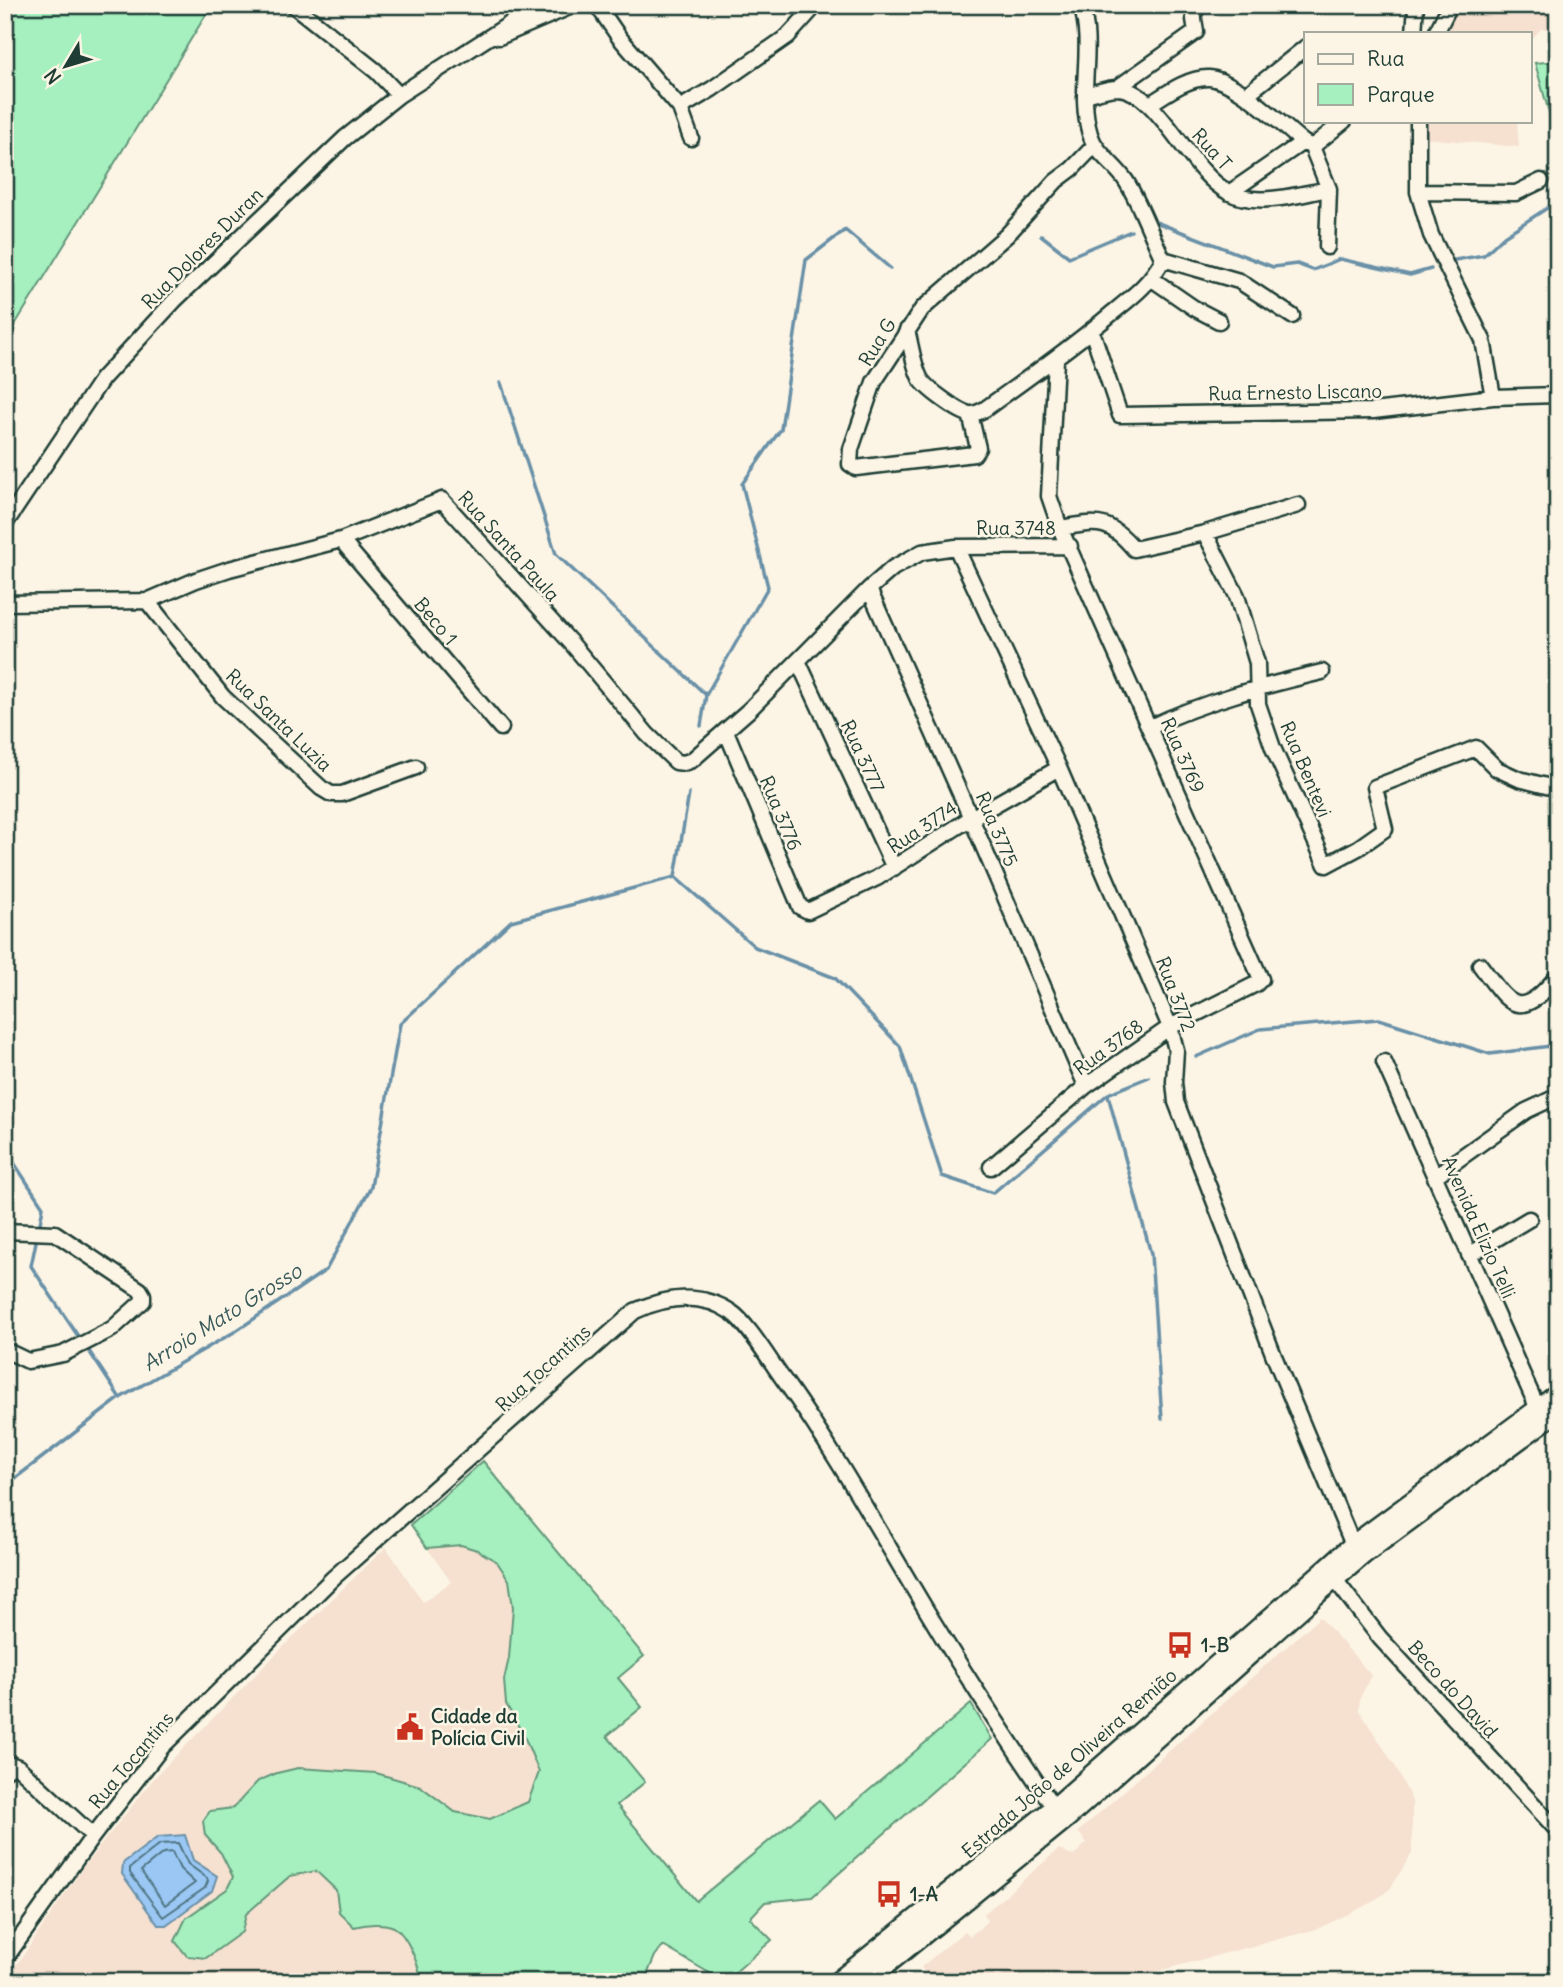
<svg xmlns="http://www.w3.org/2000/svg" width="1563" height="1987" font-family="Delius,sans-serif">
<rect width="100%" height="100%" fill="#fcf5e5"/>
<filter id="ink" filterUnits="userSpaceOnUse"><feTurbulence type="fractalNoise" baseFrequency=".0143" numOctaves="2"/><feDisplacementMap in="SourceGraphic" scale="14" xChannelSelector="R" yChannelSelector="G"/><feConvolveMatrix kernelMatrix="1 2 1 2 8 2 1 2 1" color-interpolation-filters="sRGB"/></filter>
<g filter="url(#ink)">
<path fill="#f6e0d0" d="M 1455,5 L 1558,5 L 1558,29 L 1541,29 L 1530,41 L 1530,33 L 1440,33 Z
M 1425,121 L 1517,121 L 1519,147 L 1425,138 Z
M 483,1461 L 644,1656 L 618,1678 L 642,1707 L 607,1736 L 645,1782 L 617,1805 L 696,1901 L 819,1800 L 835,1819 L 971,1704 L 992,1739 L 812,1897 L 765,1902 L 750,1918 L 772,1940 L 724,1982 L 719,1982 L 711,1974 L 663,1946 L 655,1956 L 644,1982 L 5,1982 L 84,1866 L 155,1777 L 287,1643 L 386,1547 L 423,1602 L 451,1582 L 411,1525 Z
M 1320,1617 L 1371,1675 L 1360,1698 L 1359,1710 L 1395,1766 L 1412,1801 L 1412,1853 L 1390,1889 L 1371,1903 L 1317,1929 L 1143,1975 L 1024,1974 L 1014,1982 L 932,1982 L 921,1967 L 965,1931 L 970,1936 L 980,1928 L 988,1920 L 984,1914 L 1059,1849 L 1073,1856 L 1087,1843 L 1078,1832 Z"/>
<path fill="#a6f0bf" stroke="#62967a" stroke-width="2" d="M 5,5 L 212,5 L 16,323 L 5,329 Z
M 1558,61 L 1558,145 L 1535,63 Z
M 483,1461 L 644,1656 L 618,1678 L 642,1707 L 607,1736 L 645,1782 L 617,1805 L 696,1901 L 819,1800 L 835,1819 L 971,1704 L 992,1739 L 812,1897 L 765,1902 L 750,1918 L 772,1940 L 724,1982 L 719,1982 L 711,1974 L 663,1946 L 655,1956 L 644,1982 L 422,1982 C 419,1967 408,1935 394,1927 C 383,1922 365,1924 354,1927 L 339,1912 L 336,1890 L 316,1871 L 290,1876 L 246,1914 L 242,1932 L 206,1958 L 187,1956 L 175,1941 L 186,1918 L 227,1889 L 233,1877 L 221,1853 L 205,1835 L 203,1821 L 210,1811 L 233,1808 L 258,1781 L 277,1773 L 298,1768 L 376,1773 L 420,1786 L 455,1812 L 490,1819 L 528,1802 L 539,1772 L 524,1736 L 506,1704 L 504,1680 L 509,1658 L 513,1607 L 509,1580 L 497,1562 L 477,1550 L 461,1545 L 427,1548 L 411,1525 Z"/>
<path fill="#9ac7f4" stroke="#6990a7" stroke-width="2" d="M 185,1835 L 193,1860 L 217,1876 L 212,1891 L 166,1925 L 158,1925 L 122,1874 L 123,1863 L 158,1837 Z"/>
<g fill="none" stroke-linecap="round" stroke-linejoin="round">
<path stroke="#507481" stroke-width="2" d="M 178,1843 L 188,1864 L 207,1878 L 208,1881 L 205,1888 L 163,1917 L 130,1873 L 130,1868 L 160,1844 Z
M 172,1852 L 180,1869 L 195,1883 L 165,1905 L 141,1871 L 163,1853 Z"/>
<path stroke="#6990a7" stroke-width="3.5" d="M 1153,221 L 1273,267 L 1297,264 L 1313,270 L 1340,259 L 1410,275 L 1431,269
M 1041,235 L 1069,257 L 1131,231
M 1449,261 L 1484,255 L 1504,236 L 1558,201
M 501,383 L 556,554 L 706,695
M 701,726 L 706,695 L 768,587 L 742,484 L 781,429 L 806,260 L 845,230 L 890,268
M 675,877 L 755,947 L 835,978 L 900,1046 L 942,1176 L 993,1193 L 1108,1094 L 1149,1077
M 1196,1057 L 1260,1029 L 1379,1019 L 1490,1054 L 1558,1045
M 1108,1095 L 1151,1254 L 1162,1419
M 5,1149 L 43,1207 L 39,1229
M 37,1237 L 31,1266 L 80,1339
M 85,1345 L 120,1398
M 5,1486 L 120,1398 L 236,1331 L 326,1270 L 371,1187 L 400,1024 L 511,921 L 675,877 L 689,794"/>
<defs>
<path id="minor" d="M 293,5 L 376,71 L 399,95
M 597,5 L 619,37 L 680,108 L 691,138
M 1081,5 C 1095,47 1077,92 1090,134 C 1096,154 1115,164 1126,181 C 1141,205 1150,233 1163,259
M 1414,33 L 1416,5
M 1436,33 L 1450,5
M 499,37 L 574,5
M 1117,88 L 1196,32 C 1195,21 1190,14 1200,5
M 1085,95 C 1095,93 1107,88 1117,88 C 1158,89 1189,172 1228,192 C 1257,208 1299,194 1329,189
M 1246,95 L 1306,47
M 1150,104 C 1167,93 1189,77 1209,78 C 1236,80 1282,125 1303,142
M 680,108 L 712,89 L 788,36 L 816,5
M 1418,121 L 1418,192 L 1431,235 L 1483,340 L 1493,397
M 1312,147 L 1329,189 L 1327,247
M 1418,192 L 1516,193 L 1541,181
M 1229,193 L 1303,142 L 1312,147 L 1344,121
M 1163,259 L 1239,281 L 1292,316
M 1152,279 L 1194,308 L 1219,321
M 907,330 C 911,345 913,364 920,378 C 925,388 959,412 969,414 C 974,415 981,411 985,409 C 1028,378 1071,348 1111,314 C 1132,297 1151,283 1163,259
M 1092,331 L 1120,415 L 1373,411 L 1493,397 L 1558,395
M 1056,360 L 1049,496 L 1060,528
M 970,414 L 978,448 L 974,454 L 856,468 L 850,464 L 851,449 L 874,382 L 922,309 L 1007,235 L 1056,181 L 1072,169 L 1094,146
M 5,524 L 102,379 L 175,300 L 345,138 L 399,95 L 539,5
M 1205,533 L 1237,596 L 1257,663 L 1258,704 L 1273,748 L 1326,865 L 1358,848 L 1385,829 L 1375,787 L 1476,748 L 1497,769 L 1519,779 L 1558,789
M 341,540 L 501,728
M 956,547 L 1059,768 L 1170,1027 L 1176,1050 L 1174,1082 L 1176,1102 L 1274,1356 L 1353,1545
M 869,589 L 971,818 L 1086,1086
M 147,601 L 223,697 L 321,788 L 331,794 L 342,794 L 416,767
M 5,603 L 147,601 L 196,580 L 229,569 L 341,540 L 442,500 L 572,644 L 647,734 L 676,762 L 684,763 L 692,760 L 749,710 L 869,589 L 893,568 L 922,552 L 956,547 L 1070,546
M 798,661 L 894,868
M 1150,727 C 1205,701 1263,686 1322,672
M 726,731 L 800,907 L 808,911 L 877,878 L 971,818 L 1059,768
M 1480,965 C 1508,1002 1517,1024 1555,979 L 1558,981
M 1384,1062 L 1538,1409
M 991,1167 L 1086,1086 L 1170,1027 L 1256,984 L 1261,979 L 1060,528 C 1098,522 1108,518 1134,549 L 1205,533 L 1298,505
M 1435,1176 L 1526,1111 L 1558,1096
M 5,1231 L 55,1233 L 140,1290 L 143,1295 L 143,1301 L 112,1329 L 63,1354 L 28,1361 L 5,1350
M 1469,1255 L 1529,1219
M 1330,1573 L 1380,1638 L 1558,1831
M 5,1771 L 13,1765 L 18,1767 L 93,1836
M 5,1959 L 93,1836 L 162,1747 L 333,1578 L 635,1311 C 666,1297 701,1292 731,1312 C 748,1323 773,1366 786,1383 C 842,1462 888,1548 939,1631 C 975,1691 1015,1750 1054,1808"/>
<path id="major" d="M 837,1982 L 1054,1808 L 1353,1545 L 1558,1394
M 865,1982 L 1068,1817 L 1316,1595 L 1364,1554 L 1558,1411"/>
</defs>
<use href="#minor" stroke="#1f3d34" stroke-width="19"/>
<use href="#major" stroke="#1f3d34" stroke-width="23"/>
<use href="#minor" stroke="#fcf5e5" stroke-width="14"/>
<use href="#major" stroke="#fcf5e5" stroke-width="18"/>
</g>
</g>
<defs>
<symbol id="bus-bare" viewBox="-9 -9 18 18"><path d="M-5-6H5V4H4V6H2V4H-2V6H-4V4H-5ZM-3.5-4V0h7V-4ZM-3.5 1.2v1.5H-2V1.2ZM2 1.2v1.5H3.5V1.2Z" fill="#c8321e" stroke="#fcf5e5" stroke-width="2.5" paint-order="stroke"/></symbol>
<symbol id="civic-bare" viewBox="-9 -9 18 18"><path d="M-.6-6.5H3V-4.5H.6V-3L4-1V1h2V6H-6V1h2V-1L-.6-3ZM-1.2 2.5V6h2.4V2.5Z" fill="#c8321e" stroke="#fcf5e5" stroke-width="2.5" paint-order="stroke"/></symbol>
</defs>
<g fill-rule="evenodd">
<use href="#bus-bare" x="1161" y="1626" width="38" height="38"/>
<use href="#civic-bare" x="391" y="1708" width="38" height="38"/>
<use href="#bus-bare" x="870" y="1875" width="38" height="38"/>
</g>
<g text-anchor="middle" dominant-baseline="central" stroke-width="5" stroke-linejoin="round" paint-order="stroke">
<g font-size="19" fill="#1f3d34" stroke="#fcf5e5">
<text transform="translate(1212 149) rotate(48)">Rua T</text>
<text transform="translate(202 248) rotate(-45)">Rua Dolores Duran</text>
<text transform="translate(877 342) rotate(-58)">Rua G</text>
<text transform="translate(1295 392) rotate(-1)">Rua Ernesto Liscano</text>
<text x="1016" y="528">Rua 3748</text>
<text transform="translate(509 546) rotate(48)">Rua Santa Paula</text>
<text transform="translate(436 621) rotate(50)">Beco 1</text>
<text transform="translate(279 720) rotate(44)">Rua Santa Luzia</text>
<text transform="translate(1183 755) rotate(66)">Rua 3769</text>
<text transform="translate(863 756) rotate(65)">Rua 3777</text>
<text transform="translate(1306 769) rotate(67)">Rua Bentevi</text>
<text transform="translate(781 813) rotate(67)">Rua 3776</text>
<text transform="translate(922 827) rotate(-33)">Rua 3774</text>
<text transform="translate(997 829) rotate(67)">Rua 3775</text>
<text transform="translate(1176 994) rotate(69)">Rua 3772</text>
<text transform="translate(1108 1047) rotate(-36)">Rua 3768</text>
<text transform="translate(1479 1227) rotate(66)">Avenida Elizio Telli</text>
<text transform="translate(543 1368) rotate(-42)">Rua Tocantins</text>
<text transform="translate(1453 1689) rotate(48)">Beco do David</text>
<text transform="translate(131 1760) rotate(-50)">Rua Tocantins</text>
<text transform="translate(1069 1763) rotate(-41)">Estrada João de Oliveira Remião</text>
</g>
<g font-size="19" font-weight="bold" fill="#1f3d34" stroke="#fcf5e5" text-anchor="start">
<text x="1201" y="1645">1-B</text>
<text x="431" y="1716">Cidade da<tspan x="431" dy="22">Polícia Civil</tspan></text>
<text x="910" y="1894">1-A</text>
</g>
<g font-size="21" font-style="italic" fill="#38595a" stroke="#fcf5e5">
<text transform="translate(222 1317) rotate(-32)">Arroio Mato Grosso</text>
</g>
</g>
<rect width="1563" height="1987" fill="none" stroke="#fcf5e5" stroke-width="28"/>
<rect x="14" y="14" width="1535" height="1959" fill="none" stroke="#1f3d34" stroke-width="2.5" filter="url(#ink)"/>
<rect x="1304" y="32" width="228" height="91" fill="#fcf5e5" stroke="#a4ab9e" stroke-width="2"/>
<rect x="1318" y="54" width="35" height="10" fill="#fcf5e5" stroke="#a4ab9e" stroke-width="2"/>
<text x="1367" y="66" font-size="21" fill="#1f3d34">Rua</text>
<rect x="1318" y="84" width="35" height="21" fill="#a6f0bf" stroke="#a4ab9e" stroke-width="2"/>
<text x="1367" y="102" font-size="21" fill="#1f3d34">Parque</text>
<g transform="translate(66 66) rotate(232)" stroke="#fcf5e5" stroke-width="5" paint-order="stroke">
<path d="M0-5L12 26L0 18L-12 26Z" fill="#1f3d34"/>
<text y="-10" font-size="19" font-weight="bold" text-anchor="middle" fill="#1f3d34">N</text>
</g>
</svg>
